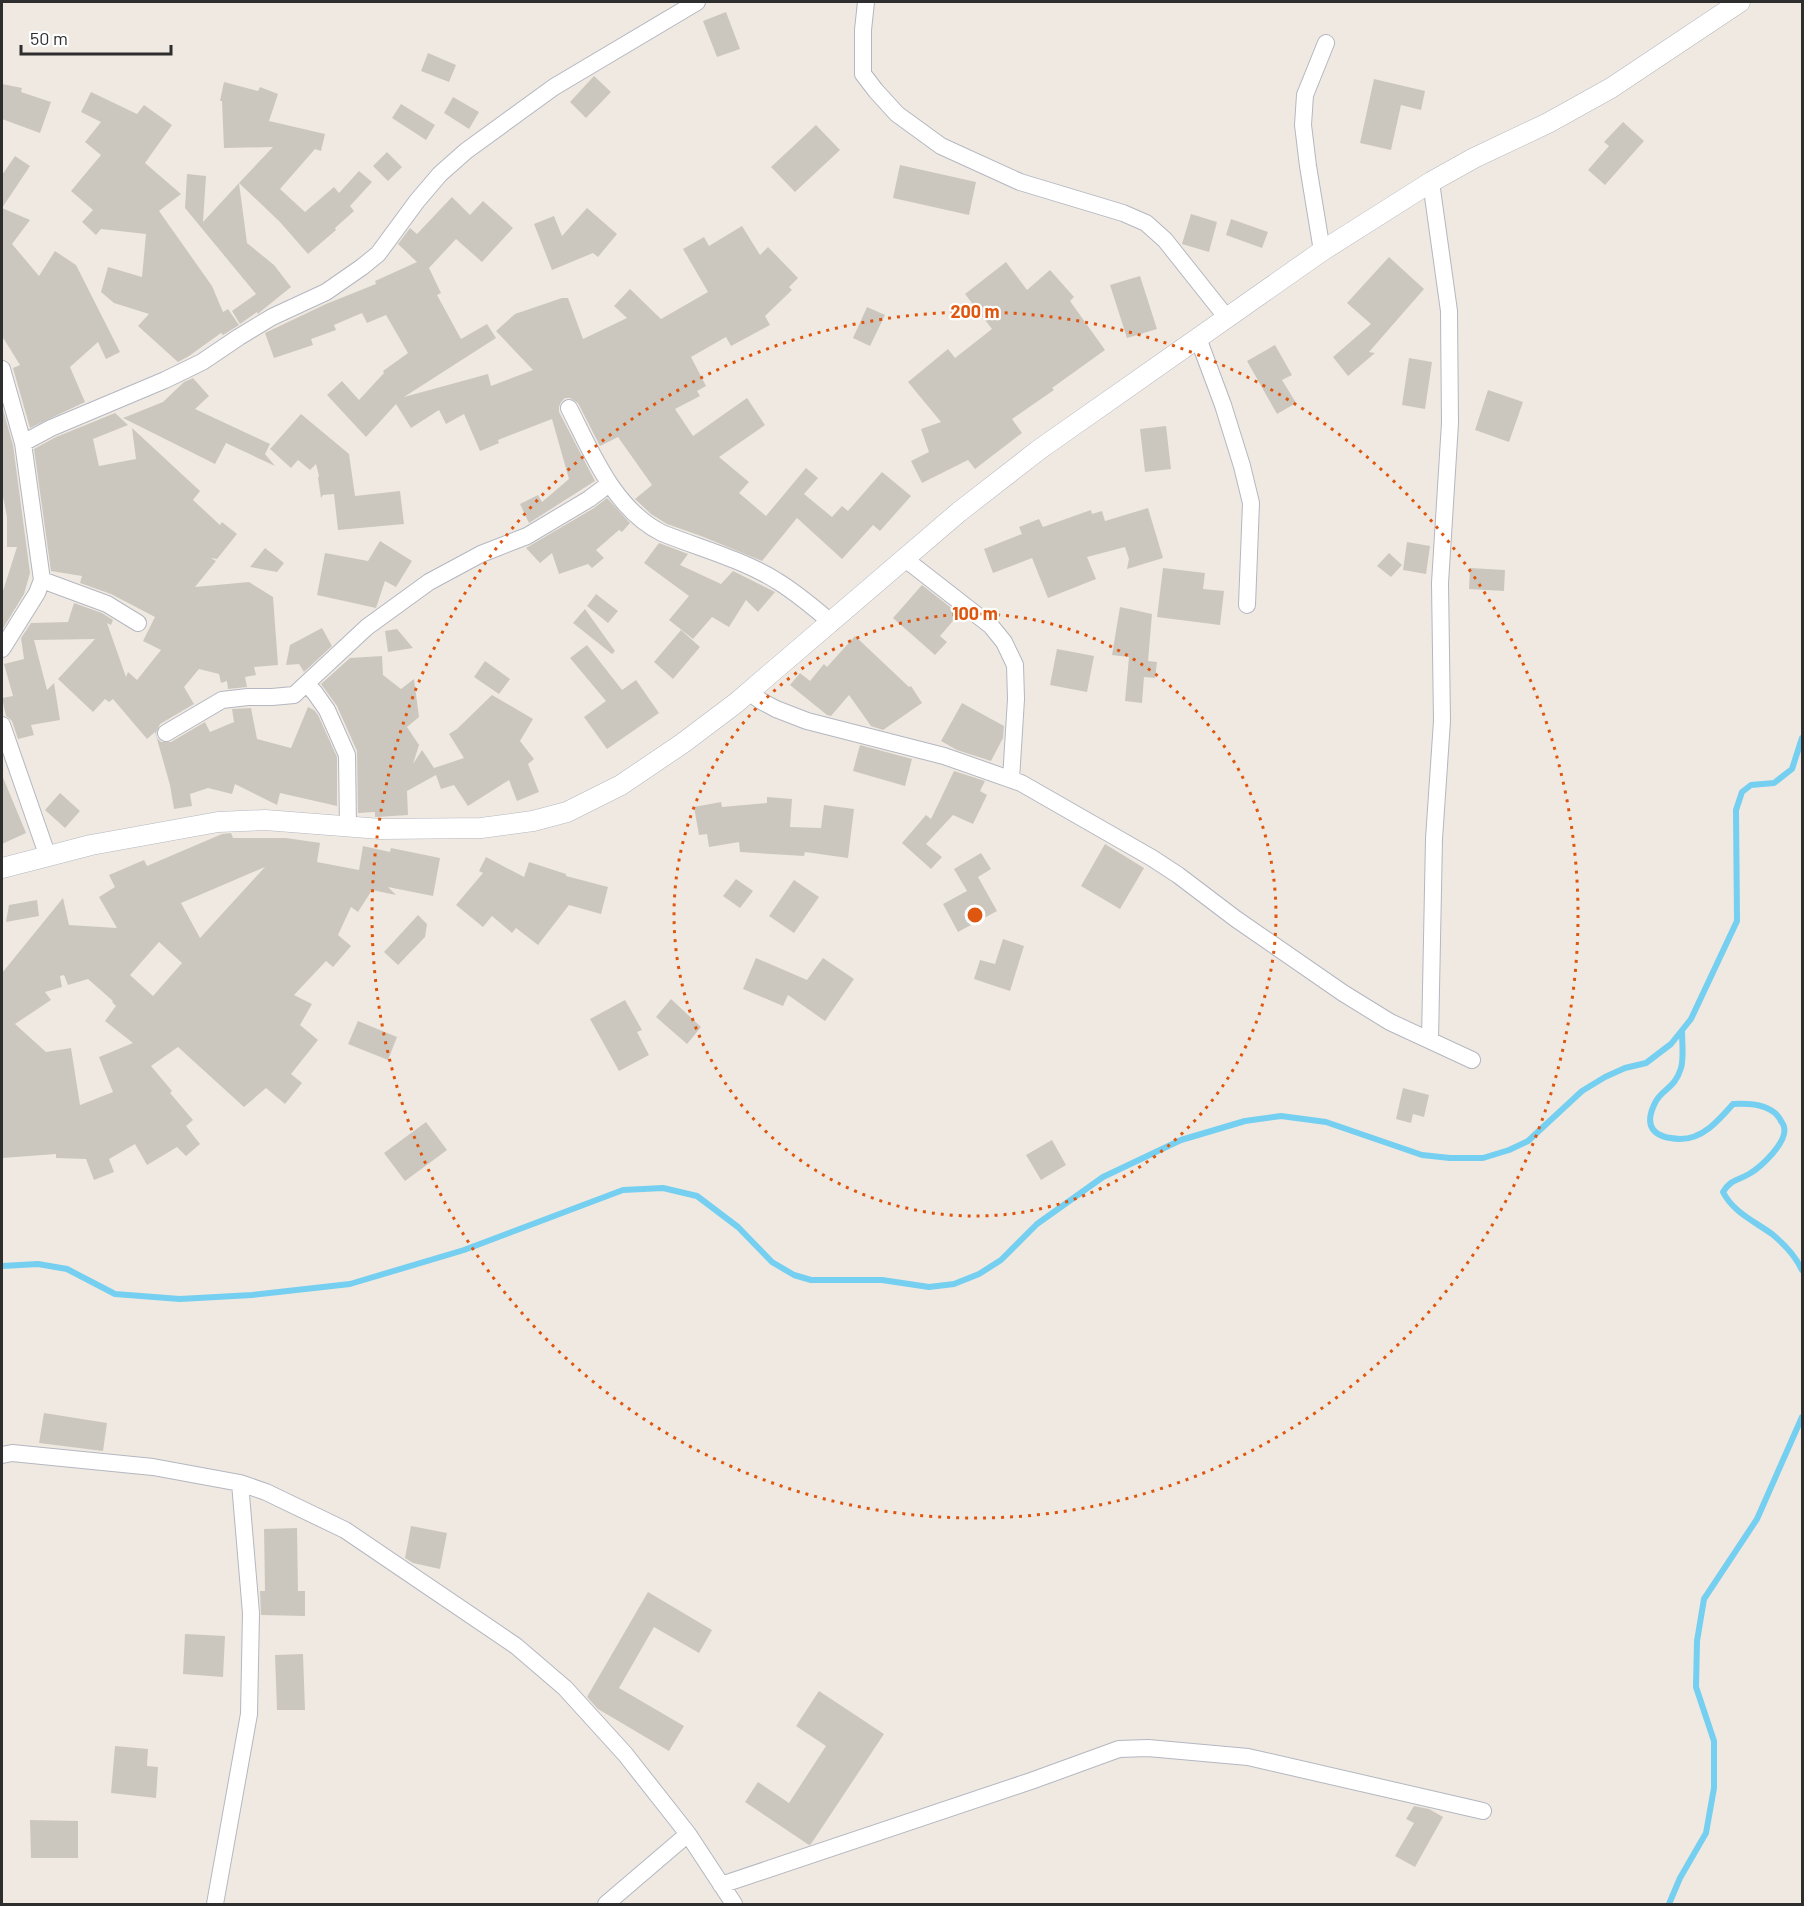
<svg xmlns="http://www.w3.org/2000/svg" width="1804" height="1906" font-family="Barlow,sans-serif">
<rect width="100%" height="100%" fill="#efe9e1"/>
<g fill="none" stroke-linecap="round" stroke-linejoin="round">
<path stroke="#75cff0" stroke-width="6" d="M 1682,1031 C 1682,1043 1684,1058 1681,1068 C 1675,1088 1664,1088 1656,1101 C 1642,1127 1654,1138 1680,1139 C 1703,1139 1719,1120 1733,1104 C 1749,1103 1771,1104 1780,1119 C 1781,1122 1784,1124 1784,1127 C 1788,1142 1761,1167 1749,1174 C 1737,1181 1731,1179 1723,1192 C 1733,1212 1754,1221 1772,1234 C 1783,1243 1796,1257 1802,1270
M 2,1266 L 38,1264 L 67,1269 L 115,1294 L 180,1299 L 252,1295 L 350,1284 L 464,1250 L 623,1190 L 663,1188 L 697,1196 L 738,1227 L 772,1262 L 794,1275 L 811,1280 L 882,1280 L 929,1287 L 954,1284 L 979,1274 L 1001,1260 L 1037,1224 L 1103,1177 L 1181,1140 L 1245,1121 L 1281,1116 L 1326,1122 L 1422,1155 L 1450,1158 L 1483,1158 L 1509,1150 L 1528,1141 L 1582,1091 L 1605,1077 L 1625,1068 L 1646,1063 L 1671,1044 L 1691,1019 L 1737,921 L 1736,810 L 1742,792 L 1751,785 L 1774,783 L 1792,769 L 1802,738
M 1669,1904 L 1680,1878 L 1706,1833 L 1714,1788 L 1714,1741 L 1696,1687 L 1697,1641 L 1704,1599 L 1757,1519 L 1802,1417"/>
</g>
<path fill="#cbc7bf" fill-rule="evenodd" d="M 726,12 L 740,49 L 717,57 L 703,21 Z
M 428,53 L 456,65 L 449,82 L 421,71 Z
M 594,76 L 611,92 L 586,118 L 570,102 Z
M 1374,79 L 1425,91 L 1421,110 L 1401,105 L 1391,150 L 1360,143 Z
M 224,82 L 258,91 L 260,87 L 278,94 L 269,121 L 325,134 L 321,151 L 315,149 L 280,189 L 305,212 L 334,187 L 339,193 L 359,171 L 372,182 L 350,206 L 354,211 L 335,228 L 336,230 L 308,254 L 280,222 L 239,183 L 273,147 L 224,148 L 222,101 L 220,101 Z
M 2,84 L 22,88 L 21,92 L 51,102 L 40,133 L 2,119 Z
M 91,92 L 137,114 L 144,105 L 172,125 L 145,163 L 181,194 L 159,211 L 212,286 L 223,312 L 228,309 L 239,325 L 223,335 L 221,333 L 189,356 L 178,362 L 138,326 L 149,314 L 114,303 L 101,292 L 108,267 L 142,277 L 146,234 L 101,229 L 96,235 L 82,222 L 93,210 L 71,191 L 101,155 L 85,142 L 101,122 L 81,112 Z
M 453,97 L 479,112 L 469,129 L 444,113 Z
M 401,104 L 435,125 L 426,140 L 392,118 Z
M 1623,122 L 1644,141 L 1605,185 L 1588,170 L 1609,146 L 1604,142 Z
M 816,125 L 840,150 L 795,192 L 771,167 Z
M 387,152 L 402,167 L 388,181 L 373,166 Z
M 15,156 L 30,166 L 2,208 L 30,220 L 12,244 L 39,276 L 55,251 L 76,265 L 120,352 L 106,359 L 98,342 L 70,367 L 85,402 L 30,428 L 13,368 L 20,365 L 2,336 L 2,175 Z
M 900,165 L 976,182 L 969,215 L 893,198 Z
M 187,174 L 206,176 L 203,222 L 239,183 L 247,243 L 274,265 L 291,287 L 260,312 L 258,314 L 257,312 L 240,324 L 232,311 L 256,294 L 185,208 Z
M 452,197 L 470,215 L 483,201 L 513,228 L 482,262 L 456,239 L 429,268 L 441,293 L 437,295 L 461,339 L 487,324 L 496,338 L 404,397 L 488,374 L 491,386 L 533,370 L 496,331 L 515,314 L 562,298 L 568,298 L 583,339 L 627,318 L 614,306 L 630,289 L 661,319 L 708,292 L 683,249 L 704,237 L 709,246 L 742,226 L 760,255 L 768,247 L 798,278 L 789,287 L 792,290 L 765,316 L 770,325 L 731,346 L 726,337 L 691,357 L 706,386 L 697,391 L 700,396 L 675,409 L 693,436 L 747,398 L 765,425 L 719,457 L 749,482 L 739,493 L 766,516 L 806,468 L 818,478 L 804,494 L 832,517 L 842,506 L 848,511 L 882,472 L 911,496 L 880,531 L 873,525 L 842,559 L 797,518 L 762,561 L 701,536 L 667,524 L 651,514 L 635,499 L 652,485 L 618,437 L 600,446 L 578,403 L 570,398 L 565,398 L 561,402 L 559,407 L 559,412 L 595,481 L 529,523 L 520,504 L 538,495 L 542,502 L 569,479 L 552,419 L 498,440 L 499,443 L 480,451 L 464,414 L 446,424 L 439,410 L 411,428 L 396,404 L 366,437 L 327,395 L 342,381 L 359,400 L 384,373 L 383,371 L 408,353 L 386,315 L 367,323 L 362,313 L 334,325 L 336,330 L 311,339 L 313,345 L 274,358 L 265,333 L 326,304 L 376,284 L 375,281 L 417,262 L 398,244 L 410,228 L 417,234 Z
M 587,208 L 617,234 L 598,257 L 593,253 L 552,270 L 534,224 L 554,216 L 562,236 Z
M 1191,214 L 1217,222 L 1209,252 L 1182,244 Z
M 1231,219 L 1268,232 L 1262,248 L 1226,235 Z
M 1389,257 L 1424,289 L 1369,352 L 1375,353 L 1348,376 L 1333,357 L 1371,324 L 1347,303 Z
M 1006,262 L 1027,290 L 1050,270 L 1074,297 L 1070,301 L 1105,350 L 1052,388 L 1054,390 L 1012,419 L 1022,433 L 975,469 L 968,460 L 922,483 L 911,461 L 929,452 L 921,429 L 941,422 L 908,382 L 948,349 L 955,358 L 992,329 L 965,294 Z
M 1140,276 L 1157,329 L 1127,338 L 1110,285 Z
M 867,307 L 885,315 L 870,346 L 853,338 Z
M 1275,345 L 1292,375 L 1282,380 L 1296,403 L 1277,414 L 1247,361 Z
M 1409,358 L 1432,362 L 1425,409 L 1402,405 Z
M 193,378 L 209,396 L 195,409 L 270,444 L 265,454 L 275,466 L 226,443 L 215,464 L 123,418 L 163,402 L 184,382 Z
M 1488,390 L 1523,402 L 1509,442 L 1475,430 Z
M 2,406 L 13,445 L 30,573 L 24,594 L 2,630 L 2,594 L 17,547 L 7,547 L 7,517 L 2,491 Z
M 115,413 L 128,425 L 93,439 L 99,466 L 136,459 L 132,428 L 200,491 L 193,500 L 220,525 L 222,522 L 237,534 L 217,559 L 211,558 L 216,561 L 195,587 L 249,582 L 273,597 L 278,665 L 254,667 L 256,675 L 245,677 L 247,687 L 228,689 L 227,681 L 221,683 L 219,674 L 199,669 L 184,687 L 194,704 L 160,724 L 156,733 L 157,738 L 161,742 L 171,742 L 205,722 L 210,732 L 234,722 L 232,709 L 251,708 L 257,739 L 291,748 L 308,707 L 314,710 L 318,715 L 337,757 L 337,806 L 280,793 L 277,805 L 235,784 L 232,794 L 208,788 L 190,794 L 192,806 L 174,809 L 170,785 L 155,732 L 147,739 L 113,699 L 109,702 L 105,699 L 93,712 L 58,679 L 95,639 L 34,640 L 47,690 L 54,683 L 60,720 L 31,725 L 34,735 L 18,739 L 12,721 L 6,716 L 2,698 L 13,696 L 4,664 L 24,659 L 21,638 L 31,623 L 68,622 L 74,603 L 102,613 L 113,620 L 111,625 L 107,623 L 126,677 L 128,672 L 137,680 L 161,650 L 143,641 L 155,617 L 111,594 L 80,583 L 82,576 L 51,571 L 34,449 L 56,437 Z
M 301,414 L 349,454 L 355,496 L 400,491 L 404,524 L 338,530 L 334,494 L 323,495 L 321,498 L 318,478 L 319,476 L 316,464 L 310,470 L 298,460 L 291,468 L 270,449 Z
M 1166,426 L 1171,469 L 1145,472 L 1140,429 Z
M 607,498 L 630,523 L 622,532 L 619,530 L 596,550 L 604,558 L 592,568 L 588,564 L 559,574 L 552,553 L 540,563 L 526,548 L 594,508 Z
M 1148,508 L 1163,558 L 1127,569 L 1129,559 L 1125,547 L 1087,557 L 1096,579 L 1048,598 L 1032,558 L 993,573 L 984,549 L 1022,534 L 1019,527 L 1039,519 L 1043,527 L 1091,510 L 1092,514 L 1102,511 L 1105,521 Z
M 380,541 L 412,561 L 396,587 L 385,581 L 376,608 L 317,595 L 325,553 L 368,561 Z
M 1407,542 L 1430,546 L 1426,574 L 1403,570 Z
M 659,543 L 688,554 L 680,565 L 721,584 L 733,571 L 775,592 L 758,612 L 746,600 L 729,627 L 712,617 L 693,639 L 669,620 L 689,596 L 644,563 Z
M 265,548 L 284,563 L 277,572 L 250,567 Z
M 1389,553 L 1402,565 L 1391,577 L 1377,566 Z
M 1163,568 L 1205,573 L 1203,589 L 1224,591 L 1220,625 L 1157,617 Z
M 1470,568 L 1505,570 L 1504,591 L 1469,589 Z
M 922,585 L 959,614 L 940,636 L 947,642 L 935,655 L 893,618 Z
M 596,594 L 618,611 L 608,623 L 587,606 Z
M 1120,607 L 1152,614 L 1148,661 L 1157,662 L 1155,678 L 1144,677 L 1142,703 L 1125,701 L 1129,657 L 1112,655 Z
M 585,609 L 615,651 L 612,654 L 573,623 Z
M 322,628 L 332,646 L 304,672 L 299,664 L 286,665 L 290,645 Z
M 397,629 L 413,648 L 388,652 L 385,631 Z
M 681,630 L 700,647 L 673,679 L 654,662 Z
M 855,636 L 909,687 L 911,686 L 922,703 L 883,730 L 871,726 L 849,695 L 831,716 L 827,715 L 790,685 L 800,673 L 810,681 L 824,664 L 827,667 Z
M 587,645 L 622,690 L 636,680 L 659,713 L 607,749 L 584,717 L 606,701 L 570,658 Z
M 1057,649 L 1094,656 L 1087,692 L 1050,685 Z
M 382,656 L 383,675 L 401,689 L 414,679 L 419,717 L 407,727 L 419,745 L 413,764 L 422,750 L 434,768 L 464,758 L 449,734 L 457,729 L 492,695 L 533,719 L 520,741 L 534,759 L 528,764 L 539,792 L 517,801 L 509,780 L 468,806 L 454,785 L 441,789 L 436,775 L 407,791 L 408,815 L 377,817 L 375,817 L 375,812 L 358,813 L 357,751 L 337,706 L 321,684 L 350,658 Z
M 485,661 L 510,679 L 499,694 L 474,677 Z
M 962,703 L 1004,726 L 1003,738 L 991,761 L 957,750 L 941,741 Z
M 860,745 L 912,759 L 905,786 L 853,771 Z
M 954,771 L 985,781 L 980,791 L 987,795 L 973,824 L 953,815 L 926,844 L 942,857 L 931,869 L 902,843 L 926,815 L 931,819 Z
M 2,775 L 26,833 L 2,844 Z
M 60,793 L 80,811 L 65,828 L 45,810 Z
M 767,797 L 792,799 L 790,827 L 821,828 L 824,805 L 854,809 L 848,858 L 805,852 L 804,856 L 740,852 L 739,842 L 709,847 L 707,834 L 699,835 L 694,807 L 721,802 L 722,807 L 767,803 Z
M 231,833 L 233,838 L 286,838 L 321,843 L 320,843 L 317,862 L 359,870 L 363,846 L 390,852 L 391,848 L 440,858 L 433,896 L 388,887 L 396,895 L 372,890 L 358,912 L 351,907 L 338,935 L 351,946 L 333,967 L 326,961 L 294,995 L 312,1004 L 300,1025 L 318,1040 L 291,1074 L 302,1083 L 285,1104 L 266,1088 L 244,1107 L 178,1047 L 151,1066 L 172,1091 L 170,1093 L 193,1120 L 186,1126 L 200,1144 L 186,1156 L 177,1147 L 147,1165 L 135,1144 L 109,1159 L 114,1172 L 94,1180 L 86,1159 L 56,1158 L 56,1154 L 2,1158 L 2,973 L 63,898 L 69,925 L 117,928 L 99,897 L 115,887 L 109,875 L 144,860 L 147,866 L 222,834 ZM 265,867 L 200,938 L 181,903 ZM 159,942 L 182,963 L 153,996 L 130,975 ZM 64,975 L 68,985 L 88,979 L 113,1001 L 112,1002 L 116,1006 L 105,1021 L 133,1043 L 99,1057 L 113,1092 L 80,1105 L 71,1048 L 46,1052 L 15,1024 L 51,1000 L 45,992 L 62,987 L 60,976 Z
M 1105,844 L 1144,868 L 1120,909 L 1081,886 Z
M 981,853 L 991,869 L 978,877 L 997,911 L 958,932 L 943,904 L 967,891 L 954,869 Z
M 486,857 L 524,877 L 529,862 L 566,874 L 566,876 L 608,887 L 601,914 L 569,905 L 538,945 L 516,928 L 512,933 L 492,916 L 483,927 L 456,905 L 483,873 L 479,871 Z
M 736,879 L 753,891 L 740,908 L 723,896 Z
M 794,880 L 819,897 L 794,933 L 769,916 Z
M 37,900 L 39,916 L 6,922 L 9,905 Z
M 418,915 L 427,924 L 425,937 L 398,965 L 384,952 Z
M 1003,939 L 1024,946 L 1010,991 L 974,979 L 980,960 L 995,964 Z
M 756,958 L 807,980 L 823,958 L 854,979 L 825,1021 L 788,995 L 783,1006 L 743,989 Z
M 671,999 L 701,1027 L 687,1044 L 656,1017 Z
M 625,1000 L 642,1030 L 637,1032 L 649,1055 L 619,1071 L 590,1019 Z
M 358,1021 L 397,1037 L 388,1060 L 348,1044 Z
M 1403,1088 L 1429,1095 L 1424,1117 L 1413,1114 L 1411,1123 L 1396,1119 Z
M 426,1122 L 447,1150 L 405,1181 L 384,1153 Z
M 1052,1140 L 1066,1165 L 1041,1180 L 1026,1155 Z
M 44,1413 L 107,1423 L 103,1451 L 39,1443 Z
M 411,1526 L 447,1533 L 440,1569 L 413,1563 L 405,1558 Z
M 297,1528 L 298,1591 L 305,1591 L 305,1616 L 261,1615 L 260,1591 L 265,1591 L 264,1529 Z
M 648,1592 L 712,1630 L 699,1653 L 654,1627 L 619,1688 L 684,1726 L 669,1751 L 598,1709 L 587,1697 Z
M 185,1634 L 225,1636 L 223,1677 L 183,1674 Z
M 303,1654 L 305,1710 L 277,1710 L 275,1655 Z
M 819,1691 L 884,1734 L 811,1844 L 809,1845 L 745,1802 L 758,1782 L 789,1803 L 826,1746 L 796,1726 Z
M 115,1746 L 148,1749 L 147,1766 L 158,1767 L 156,1798 L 111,1793 Z
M 1414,1806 L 1429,1809 L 1443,1817 L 1415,1867 L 1395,1856 L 1414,1823 L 1406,1819 Z
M 30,1820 L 78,1821 L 78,1858 L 31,1858 Z"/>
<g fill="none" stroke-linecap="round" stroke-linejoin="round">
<defs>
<path id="minor" d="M 866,2 L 863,30 L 863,74 L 876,91 L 897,114 L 941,146 L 1020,182 L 1123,213 L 1146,223 L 1165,240 L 1227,318
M 1322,251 L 1308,166 L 1303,125 L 1305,95 L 1326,43
M 1198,338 L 1223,405 L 1242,466 L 1251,503 L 1247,605
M 2,369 L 23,443 L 42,580 L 37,593 L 2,649
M 569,408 C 592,453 614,509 662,533 C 699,548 744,560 777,581 C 797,593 814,608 832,623
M 23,443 L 51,428 L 165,380 L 202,362 L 239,337 L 272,317 L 326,292 L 362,267 L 378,254 L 417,201 L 440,174 L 466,151 L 554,87 L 697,2
M 905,559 L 991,626 L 1004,642 L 1015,665 L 1016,699 L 1011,779
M 42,580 L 107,604 L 138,623
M 307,684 L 315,693 L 327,710 L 347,755 L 348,826
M 749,692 L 761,701 L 776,709 L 807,721 L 944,756 L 1021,783 L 1152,858 L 1178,875 L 1236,919 L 1343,993 L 1390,1022 L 1472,1060
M 2,725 L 48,857
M 166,733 L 222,700 L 248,697 L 272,697 L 294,695 L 367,627 L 429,582 L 481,554 L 527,536 L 589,499 L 609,484
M 1430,1040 L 1434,839 L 1442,721 L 1440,583 L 1450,423 L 1449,311 L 1431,182
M 2,1455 L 12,1453 L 153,1467 L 240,1483 L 266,1492 L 345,1530 L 516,1646 L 565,1688 L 625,1754 L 688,1834 L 734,1904
M 721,1885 L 1031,1781 L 1119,1749 L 1148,1748 L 1248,1757 L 1483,1811
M 215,1904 L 249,1714 L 251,1613 L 240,1483
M 606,1904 L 688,1834"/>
<path id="tertiary" d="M 2,868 L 91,845 L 218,822 L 265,820 L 381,829 L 481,828 L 533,821 L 567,812 L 621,785 L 683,743 L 736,703 L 959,512 L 1040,449 L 1322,251 L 1431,182 L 1474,158 L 1548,123 L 1611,88 L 1740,2"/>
</defs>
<use href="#minor" stroke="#b4b7c1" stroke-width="18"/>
<use href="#tertiary" stroke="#b4b7c1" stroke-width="21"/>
<use href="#minor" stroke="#fff" stroke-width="16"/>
<use href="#tertiary" stroke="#fff" stroke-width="20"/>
</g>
<g fill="none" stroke="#df570e" stroke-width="3" stroke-dasharray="3 6">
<circle cx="975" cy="915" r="301"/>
<circle cx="975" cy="915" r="603"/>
</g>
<circle cx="975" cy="915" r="9" fill="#df570e" stroke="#fff" stroke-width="3"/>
<g font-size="18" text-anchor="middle" font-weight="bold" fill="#df570e" stroke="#fff" stroke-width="4.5" stroke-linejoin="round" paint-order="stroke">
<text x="975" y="318">200 m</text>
<text x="975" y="620">100 m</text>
</g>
<rect width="1804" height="1906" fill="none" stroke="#2e2e2e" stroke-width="6"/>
<path d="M21 45v9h150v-9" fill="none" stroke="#2e2e2e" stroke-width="3"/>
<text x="30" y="45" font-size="18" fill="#2e2e2e" stroke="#ffffff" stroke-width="4.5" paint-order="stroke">50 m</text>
</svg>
